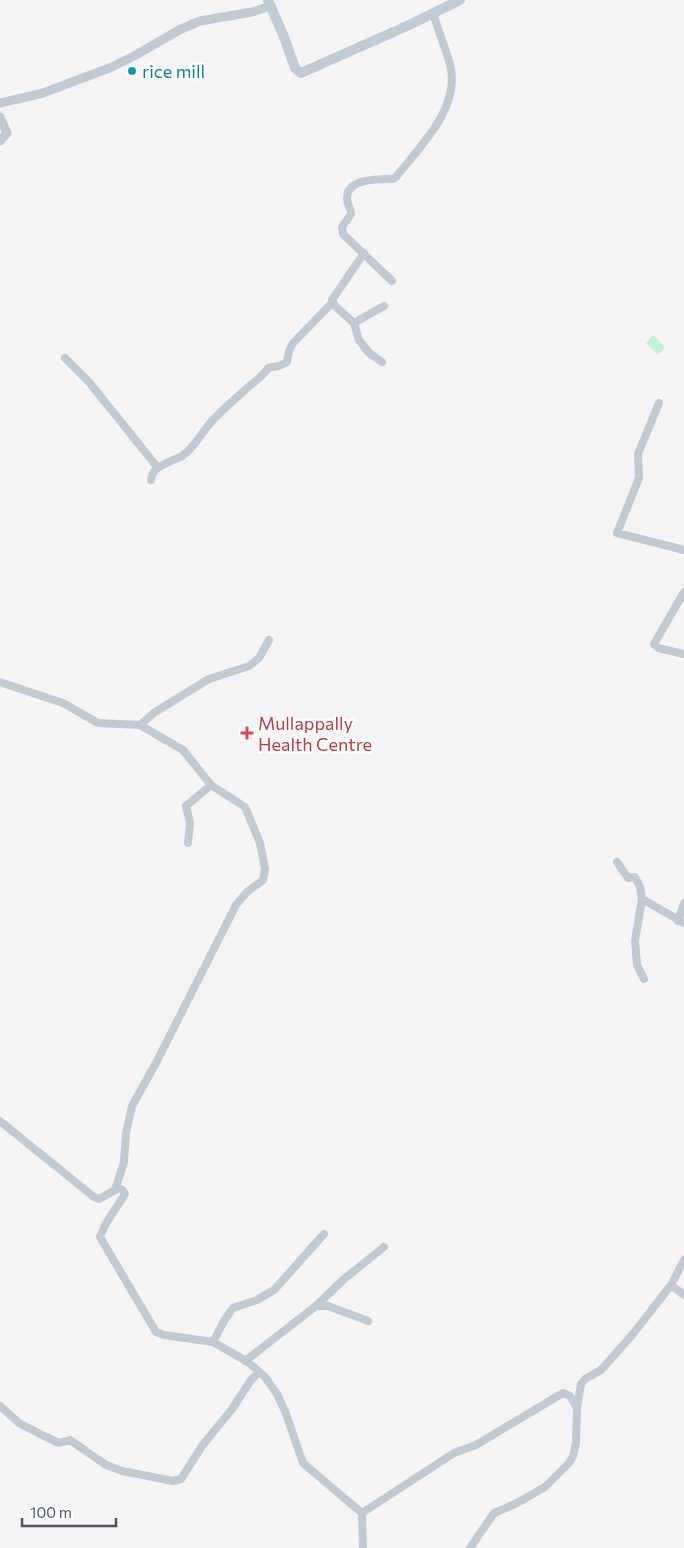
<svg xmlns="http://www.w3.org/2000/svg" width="684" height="1548" font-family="Commissioner,sans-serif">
<rect width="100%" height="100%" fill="#f5f3f3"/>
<path fill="#c3f1d5" d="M 653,335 L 665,347 L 658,355 L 646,343 Z"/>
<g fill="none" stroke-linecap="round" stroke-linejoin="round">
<path stroke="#c1cad2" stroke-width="8" d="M 364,253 L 332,300 L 334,305 L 354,323 L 359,340 L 369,353 L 382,362
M 392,281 L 343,234 L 342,227 L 351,214 C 351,208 347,204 347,199 C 346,178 379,179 393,179 L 396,177 C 421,145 461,108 450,64 C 445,47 438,30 433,13
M 354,323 L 384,306
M 65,358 L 89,382 L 158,468
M 659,403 L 638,454 L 639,478 L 617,533 L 684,550
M 151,480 C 152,465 172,462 182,456 C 194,448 199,437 207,427 C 216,415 234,400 246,389 C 253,382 262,378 268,368 L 279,366 L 287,362 L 289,351 L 293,343 L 333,302
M 684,592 L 654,644 L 658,648 L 684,654
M 0,682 L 63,703 L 98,723 L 140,725 L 183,750 L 211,785 L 245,807 L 260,843 L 265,869 L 263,880 L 247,892 L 236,905 L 157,1061 L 132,1106 L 126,1133 L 124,1162 L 115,1190
M 140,725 L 155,712 L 209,679 L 249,666 L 259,658 L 269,640
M 188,843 L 190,823 L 186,806 L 211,785
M 617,862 L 628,878 L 635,877 L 640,887 L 642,899 L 635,941 L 637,965 L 644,979
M 642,899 L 684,923
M 678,921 L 684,903
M 0,1121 L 94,1197 L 99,1199 L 119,1188 L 123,1190 L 125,1194 L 105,1225 L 100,1237 L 156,1332 L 164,1335 L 213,1342 L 248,1362 L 265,1377 L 277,1394 L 285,1411 L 303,1463 L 362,1513 L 363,1548
M 671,1285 L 684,1295
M 316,1306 L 344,1279 L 384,1247
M 213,1342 L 224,1321 L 233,1308 L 257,1300 L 274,1290 L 324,1234
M 245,1361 L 316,1306 L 328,1306 L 368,1321
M 0,1406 L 19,1423 L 46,1437 L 59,1443 L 70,1440 L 106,1465 L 122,1471 L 173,1481 L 181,1479 L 202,1446 L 232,1409 L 251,1380 L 259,1372
M 362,1513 L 454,1453 L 476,1445 L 563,1393 L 570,1396 L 577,1408
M 470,1548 L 494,1513 L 517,1503 L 545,1487 L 569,1463 L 573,1456 L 576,1443 L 577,1408 L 581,1384 L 585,1379 L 601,1370 L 633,1334 L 671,1285 L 684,1260"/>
<path stroke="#c1cad2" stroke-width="9" d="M 0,103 L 43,93 L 112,67 L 136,55 L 179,30 L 200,21 L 252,12 L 271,6
M 0,117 L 7,133 L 0,141"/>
<path stroke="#c1cbd6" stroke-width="10" d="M 268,0 L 284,37 L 295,68 L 301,73 L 407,26 L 460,0"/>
</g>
<circle fill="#0f9aa8" stroke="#fff" stroke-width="2" cx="132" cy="71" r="5"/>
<path fill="#e0444e" stroke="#fff" stroke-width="2" d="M244.5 725.5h5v5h5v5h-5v5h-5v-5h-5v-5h5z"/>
<g text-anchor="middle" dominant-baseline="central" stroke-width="5" stroke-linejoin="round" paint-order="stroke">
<g font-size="18" fill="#0d838f" stroke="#fff" text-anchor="start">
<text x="142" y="71">rice mill</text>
</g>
<g font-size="18" fill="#be3a42" stroke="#fff" text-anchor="start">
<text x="258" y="723">Mullappally<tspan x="258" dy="21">Health Centre</tspan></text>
</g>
</g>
<path d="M22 1518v8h94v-8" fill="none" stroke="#4a5661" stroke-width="2.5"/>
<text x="30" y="1518" font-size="15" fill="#4a5661" stroke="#ffffff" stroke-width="4" paint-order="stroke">100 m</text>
</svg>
